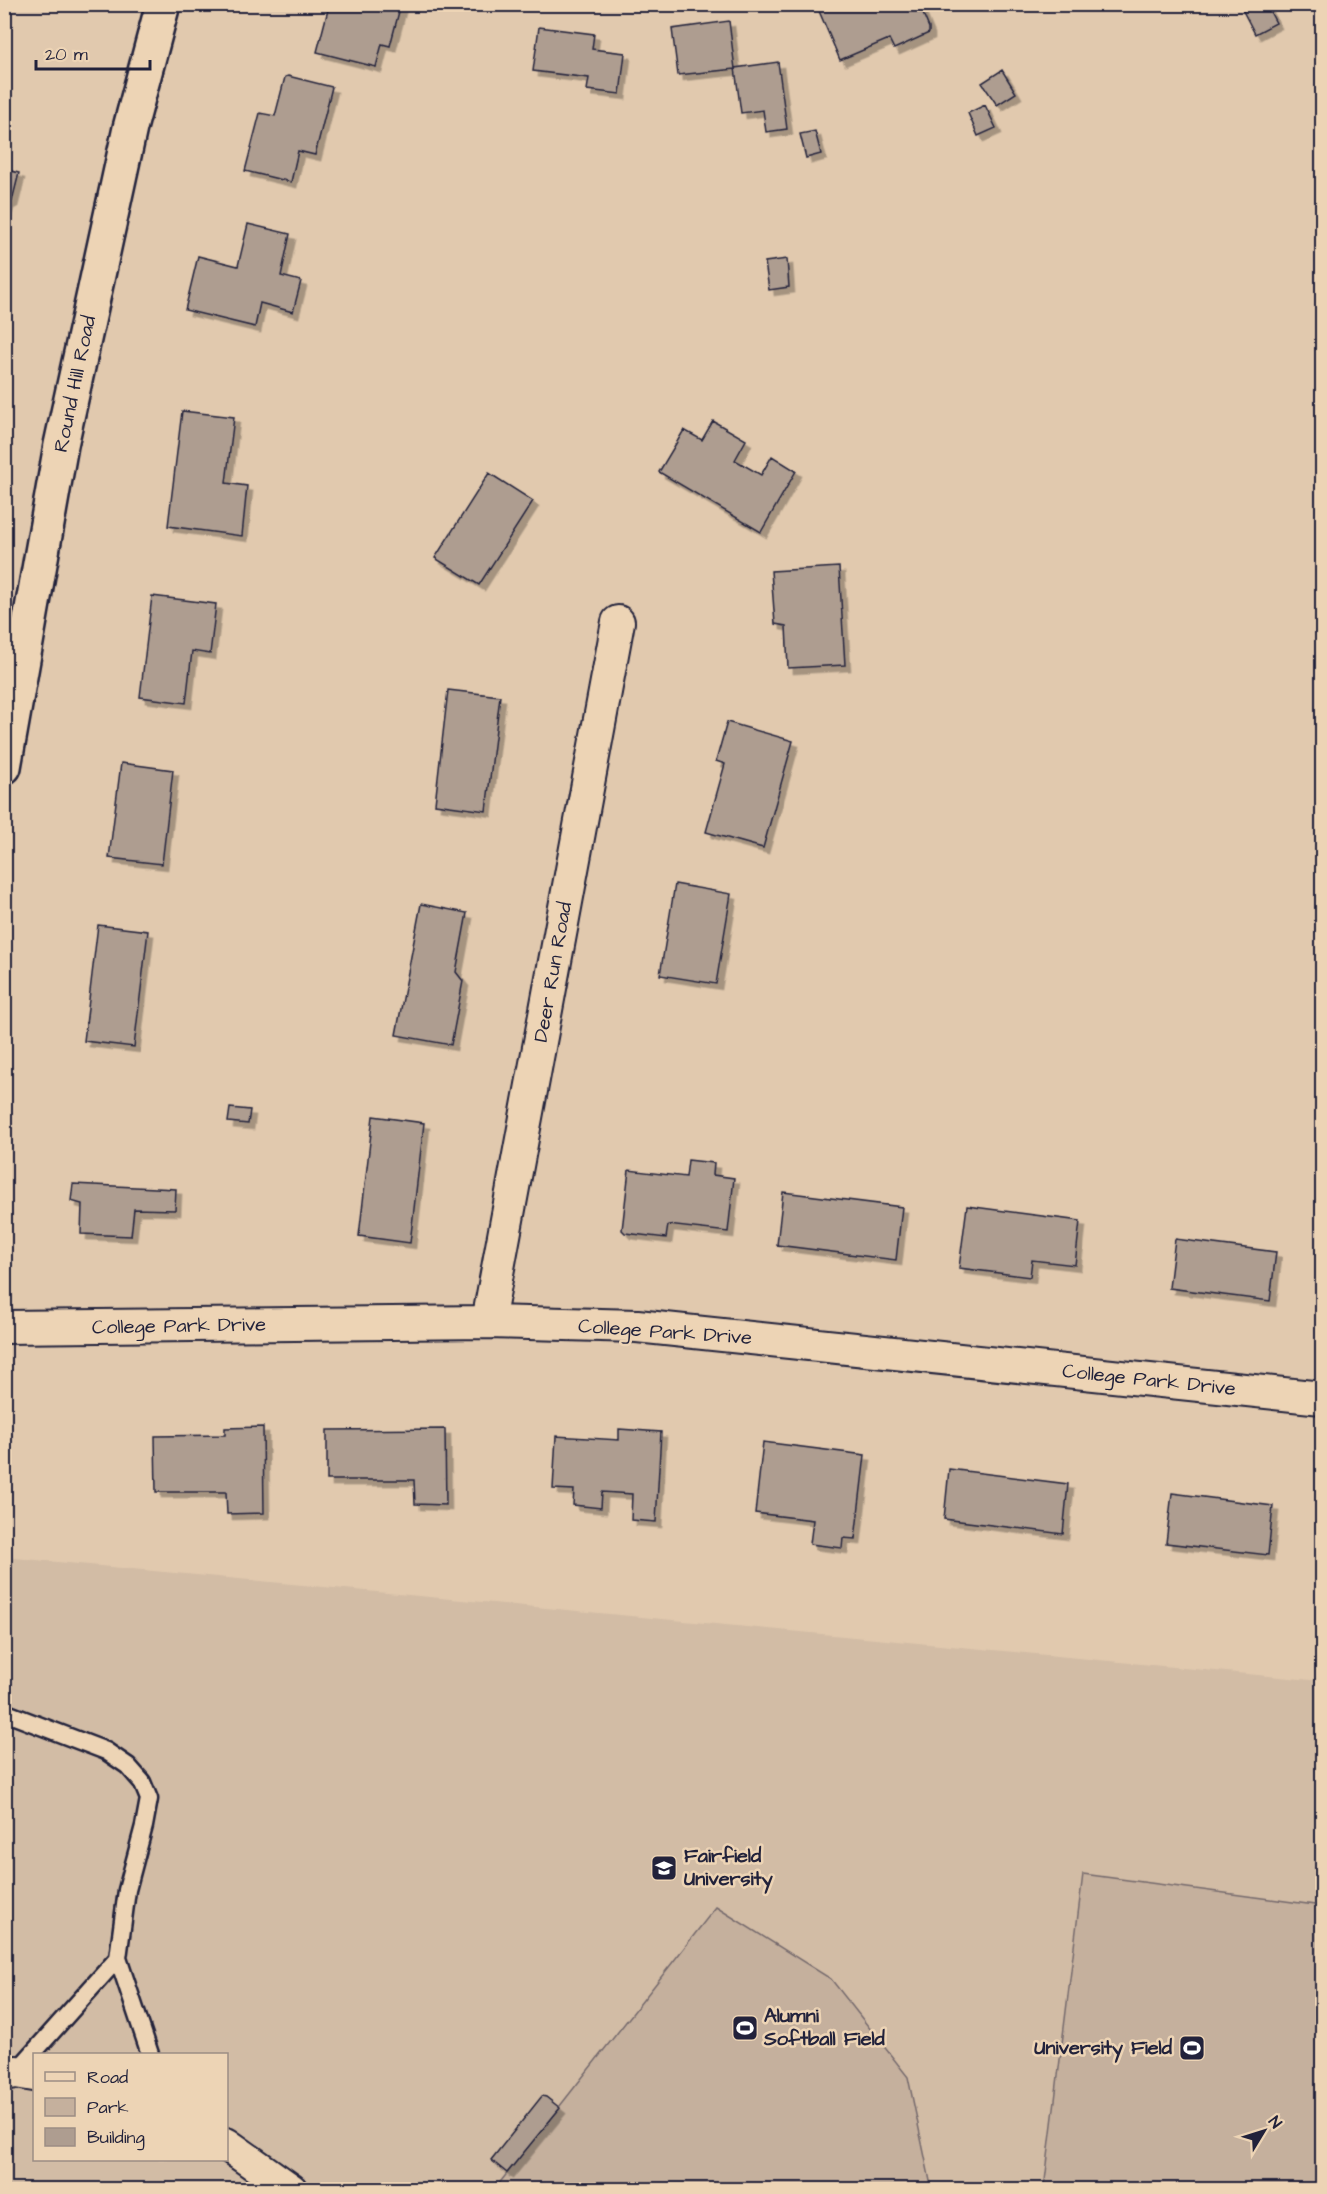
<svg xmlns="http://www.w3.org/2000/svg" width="1327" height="2194" font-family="'Architects Daughter',sans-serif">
<defs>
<filter id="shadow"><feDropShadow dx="5.5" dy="5.5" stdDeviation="0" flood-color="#0004"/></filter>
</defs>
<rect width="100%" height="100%" fill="#e1c9ae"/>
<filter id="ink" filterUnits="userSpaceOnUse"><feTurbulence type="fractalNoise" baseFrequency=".0167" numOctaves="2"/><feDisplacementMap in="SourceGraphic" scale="12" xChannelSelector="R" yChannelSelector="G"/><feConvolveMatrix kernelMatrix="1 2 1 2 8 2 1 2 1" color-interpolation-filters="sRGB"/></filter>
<g filter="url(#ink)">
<path fill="#d2bca5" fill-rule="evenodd" d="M 4,1557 L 1322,1681 L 1322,2189 L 5,2189 ZM 34,2054 L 226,2054 L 226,2160 L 34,2160 Z"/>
<path fill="#c5b09d" stroke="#74696c" stroke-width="1.5" d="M 1083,1874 L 1322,1906 L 1322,2189 L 1044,2189 Z
M 716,1907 L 831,1979 L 908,2077 L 930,2181 L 929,2190 L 494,2190 Z"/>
<path fill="#ae9d90" stroke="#22223b" stroke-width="1.5" filter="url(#shadow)" d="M 322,4 L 401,4 L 390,46 L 382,44 L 376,67 L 317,52 L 329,6 Z
M 816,4 L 919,4 L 929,28 L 929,33 L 894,49 L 889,39 L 840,60 Z
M 1254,4 L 1266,4 L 1276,23 L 1255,34 L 1243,11 Z
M 729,21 L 735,69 L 678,75 L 672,29 Z
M 539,27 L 594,34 L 592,49 L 625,53 L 620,94 L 587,90 L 589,78 L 533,71 Z
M 778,62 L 787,129 L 766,132 L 763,110 L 741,113 L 735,68 Z
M 1002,70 L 1016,93 L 997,105 L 982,83 Z
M 288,76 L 332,87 L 315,155 L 298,151 L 291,182 L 245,171 L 260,113 L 275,116 L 285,77 Z
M 985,105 L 996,128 L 978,136 L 968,113 Z
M 815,131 L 821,154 L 806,158 L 800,134 Z
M 4,169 L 19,173 L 12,201 L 8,203 L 4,217 Z
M 248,224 L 290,234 L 281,276 L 301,281 L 293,312 L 260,303 L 255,327 L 185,310 L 198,256 L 238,266 Z
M 787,259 L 789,287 L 769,290 L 765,262 Z
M 182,411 L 234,417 L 226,483 L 247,486 L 242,536 L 168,526 Z
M 713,421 L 746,440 L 735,460 L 761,475 L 772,456 L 796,471 L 761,532 L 659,472 L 684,430 L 702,440 Z
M 489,473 L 533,501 L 479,585 L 435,558 Z
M 839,567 L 845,665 L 788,668 L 786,626 L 775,624 L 771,571 Z
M 152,596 L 216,604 L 210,654 L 192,651 L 186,703 L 140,697 Z
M 448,690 L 500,696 L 486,811 L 435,804 Z
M 727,722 L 793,741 L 763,848 L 706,832 L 725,764 L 716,761 Z
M 121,763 L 173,770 L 162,864 L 109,858 Z
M 675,884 L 731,894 L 716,984 L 660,975 Z
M 421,904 L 467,913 L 456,972 L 463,981 L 451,1045 L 396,1035 Z
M 98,925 L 148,931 L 134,1047 L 84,1041 Z
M 230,1108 L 250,1110 L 248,1124 L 228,1122 Z
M 373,1116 L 424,1123 L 410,1243 L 359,1236 Z
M 688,1160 L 714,1163 L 713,1175 L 734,1178 L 728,1232 L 668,1225 L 666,1238 L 625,1233 L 622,1230 L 629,1170 L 686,1177 Z
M 73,1184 L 176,1189 L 175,1210 L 134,1209 L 131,1236 L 81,1234 L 82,1204 L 71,1201 Z
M 783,1192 L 902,1207 L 896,1260 L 777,1245 Z
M 967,1206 L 1080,1221 L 1075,1265 L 1032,1260 L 1030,1277 L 959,1268 Z
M 1175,1239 L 1276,1252 L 1270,1301 L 1169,1288 Z
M 1322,1266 L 1322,1308 L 1318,1308 Z
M 263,1427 L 264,1513 L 227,1514 L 226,1492 L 156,1492 L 155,1436 L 225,1435 L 225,1428 Z
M 445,1429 L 446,1505 L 415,1504 L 414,1480 L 327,1480 L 327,1430 Z
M 619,1429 L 661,1432 L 656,1522 L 631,1520 L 632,1494 L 602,1492 L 601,1508 L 573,1505 L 574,1490 L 553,1489 L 556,1436 L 619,1440 Z
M 763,1442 L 865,1455 L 855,1539 L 843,1538 L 842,1548 L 810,1544 L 813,1520 L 755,1513 Z
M 949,1469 L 1068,1484 L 1063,1534 L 944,1519 Z
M 1172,1493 L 1273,1506 L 1268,1555 L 1166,1543 Z
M 542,2096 L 546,2097 L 560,2108 L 507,2173 L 491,2160 Z"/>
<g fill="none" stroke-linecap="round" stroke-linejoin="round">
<defs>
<path id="service" d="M 4,1712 L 106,1751 L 128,1766 L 142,1782 L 149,1799 L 144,1826 L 127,1890 L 118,1958
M 16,2072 L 118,1958 L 150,2054"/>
<path id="minor" d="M 488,1322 L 618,622
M 4,1327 L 488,1322 L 637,1326 L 1322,1398
M 4,2074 L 16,2072 L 34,2075
M 226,2144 L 291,2190"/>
<path id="secondary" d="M 4,767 L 61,445 L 130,128 L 163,4"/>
</defs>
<use href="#service" stroke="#22223b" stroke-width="21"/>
<use href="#minor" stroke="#22223b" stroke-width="36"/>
<use href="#secondary" stroke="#22223b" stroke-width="38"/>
<use href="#service" stroke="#edd4b5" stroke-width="16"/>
<use href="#minor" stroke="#edd4b5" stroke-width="32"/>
<use href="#secondary" stroke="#edd4b5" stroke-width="33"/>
</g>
</g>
<defs>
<symbol id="university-square" viewBox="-11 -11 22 22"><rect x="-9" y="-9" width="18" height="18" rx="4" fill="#22223b" stroke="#edd4b5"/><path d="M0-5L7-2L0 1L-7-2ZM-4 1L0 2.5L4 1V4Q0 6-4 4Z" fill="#fff"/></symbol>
<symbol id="stadium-square" viewBox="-11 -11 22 22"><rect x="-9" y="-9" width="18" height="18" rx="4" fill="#22223b" stroke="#edd4b5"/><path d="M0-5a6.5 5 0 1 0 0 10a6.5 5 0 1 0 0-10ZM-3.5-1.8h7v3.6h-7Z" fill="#fff"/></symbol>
</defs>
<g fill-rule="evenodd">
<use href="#university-square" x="649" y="1853" width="30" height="30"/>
<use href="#stadium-square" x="730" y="2013" width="30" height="30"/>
<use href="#stadium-square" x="1177" y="2033" width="30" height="30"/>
</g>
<g text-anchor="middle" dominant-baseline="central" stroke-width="5" stroke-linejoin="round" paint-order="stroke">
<g font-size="20" fill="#22223b" stroke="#edd4b5">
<text transform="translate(75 384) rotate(-78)">Round Hill Road</text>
<text transform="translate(553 972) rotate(-80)">Deer Run Road</text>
<text transform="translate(179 1326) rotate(-1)">College Park Drive</text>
<text transform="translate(665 1332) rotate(4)">College Park Drive</text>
<text transform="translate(1149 1380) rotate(6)">College Park Drive</text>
</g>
<g font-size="20" font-weight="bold" fill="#22223b" stroke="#edd4b5" text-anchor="start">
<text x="684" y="1856">Fairfield<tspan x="684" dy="23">University</tspan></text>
<text x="764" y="2016">Alumni<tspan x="764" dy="23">Softball Field</tspan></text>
<text x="1172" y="2048" text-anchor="end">University Field</text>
</g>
</g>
<rect width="1327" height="2194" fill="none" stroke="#edd4b5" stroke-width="24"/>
<rect x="12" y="12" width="1303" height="2170" fill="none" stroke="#22223b" stroke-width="2" filter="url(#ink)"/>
<rect x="33" y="2053" width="195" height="108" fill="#edd4b5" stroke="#9c8d84" stroke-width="1.5"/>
<rect x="45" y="2072" width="30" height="9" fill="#edd4b5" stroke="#9c8d84" stroke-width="1.5"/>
<text x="87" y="2083" font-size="18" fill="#22223b">Road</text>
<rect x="45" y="2098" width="30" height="18" fill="#c5b09d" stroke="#9c8d84" stroke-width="1.5"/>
<text x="87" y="2113" font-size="18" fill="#22223b">Park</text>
<rect x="45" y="2128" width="30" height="18" fill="#ae9d90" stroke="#9c8d84" stroke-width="1.5"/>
<text x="87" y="2143" font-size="18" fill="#22223b">Building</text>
<g transform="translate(1264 2131) rotate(52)" stroke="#edd4b5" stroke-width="4.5" paint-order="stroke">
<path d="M0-4.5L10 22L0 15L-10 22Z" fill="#22223b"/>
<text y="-9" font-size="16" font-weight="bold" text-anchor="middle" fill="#22223b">N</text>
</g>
<path d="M36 60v9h114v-9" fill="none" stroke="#22223b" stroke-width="3"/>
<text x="45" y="60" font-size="18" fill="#22223b" stroke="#edd4b5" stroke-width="4.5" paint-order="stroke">20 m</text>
</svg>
